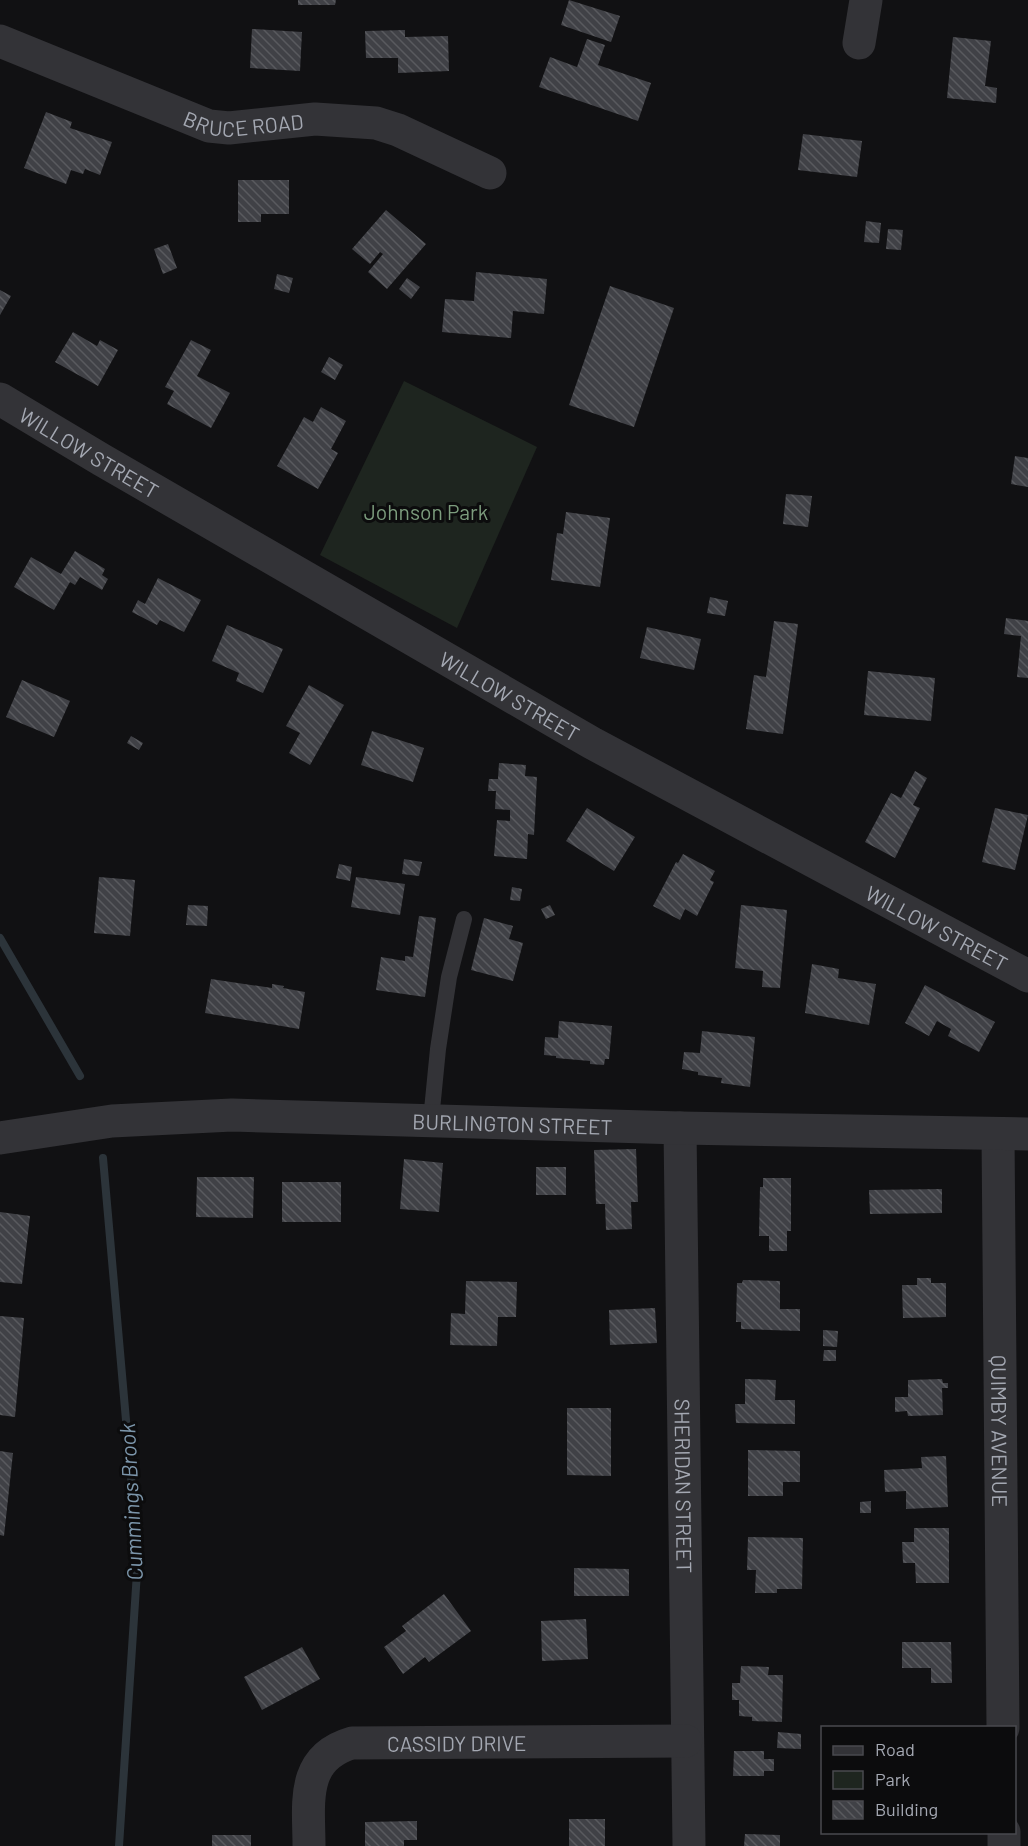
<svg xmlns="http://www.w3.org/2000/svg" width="1028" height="1846" font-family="Barlow,sans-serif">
<defs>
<pattern id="building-back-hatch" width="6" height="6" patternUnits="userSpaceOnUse" patternTransform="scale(1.5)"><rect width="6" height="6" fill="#404146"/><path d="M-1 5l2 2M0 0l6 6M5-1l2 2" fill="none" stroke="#595a5e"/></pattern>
</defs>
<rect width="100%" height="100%" fill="#111113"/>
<path fill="#1e251f" d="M 404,381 L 537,447 L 457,628 L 320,555 Z"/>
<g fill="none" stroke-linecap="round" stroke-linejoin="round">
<path stroke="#2c343a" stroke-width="8" d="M 0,938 L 80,1076
M 103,1158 L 138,1557 L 119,1846"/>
</g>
<path fill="url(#building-back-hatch)" d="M 298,0 L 336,0 L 335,5 L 298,5 Z
M 569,0 L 620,16 L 611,42 L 561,25 Z
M 252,29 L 302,32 L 300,71 L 250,68 Z
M 405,30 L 405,37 L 448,36 L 449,71 L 398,73 L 398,58 L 366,58 L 365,31 Z
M 953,37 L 991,41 L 985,86 L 997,88 L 996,103 L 947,98 Z
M 587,39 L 605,45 L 598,65 L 651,83 L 638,121 L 539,87 L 550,57 L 577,67 Z
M 46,112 L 72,122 L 70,128 L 112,142 L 100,175 L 85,169 L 83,174 L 71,170 L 66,184 L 24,168 Z
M 803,134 L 862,141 L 857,177 L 798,170 Z
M 238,180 L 289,180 L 289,214 L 261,214 L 261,222 L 238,222 Z
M 386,210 L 426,244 L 387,289 L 368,272 L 383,254 L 380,252 L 370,264 L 352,249 Z
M 866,221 L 881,223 L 879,243 L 864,242 Z
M 888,229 L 903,230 L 901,250 L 886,249 Z
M 168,244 L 177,268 L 163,274 L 154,249 Z
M 476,272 L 547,279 L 544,314 L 513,311 L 511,338 L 442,332 L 445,299 L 474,301 Z
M 277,274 L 293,278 L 289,293 L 274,289 Z
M 407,278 L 420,287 L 411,299 L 399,289 Z
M 610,286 L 674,308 L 634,427 L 569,405 Z
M 0,290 L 11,296 L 0,315 Z
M 73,332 L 97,346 L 100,340 L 118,350 L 98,386 L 55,362 Z
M 191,340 L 211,350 L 197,376 L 230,393 L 211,428 L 167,404 L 174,391 L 165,387 Z
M 329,357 L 343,365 L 335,380 L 321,372 Z
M 321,407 L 346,421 L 331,449 L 338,453 L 318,489 L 277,466 L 304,417 L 313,422 Z
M 1015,456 L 1028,458 L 1028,487 L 1011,484 Z
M 786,494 L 812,496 L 808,527 L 783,524 Z
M 566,512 L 610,518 L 600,587 L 551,580 L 557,533 L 563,534 Z
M 75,551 L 105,569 L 102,575 L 108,579 L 102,590 L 80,577 L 75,585 L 70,582 L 54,610 L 14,587 L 31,557 L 61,574 Z
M 158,578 L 201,600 L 184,632 L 160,620 L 157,625 L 132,612 L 138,600 L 145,604 Z
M 710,597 L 728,601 L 725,616 L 707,613 Z
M 1006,618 L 1028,621 L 1028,678 L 1017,677 L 1021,636 L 1004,634 Z
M 774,621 L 798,624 L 783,734 L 746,729 L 754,675 L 766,677 Z
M 227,625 L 283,649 L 263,693 L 236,681 L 239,673 L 212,661 Z
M 647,627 L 701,639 L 694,670 L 640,658 Z
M 868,671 L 935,678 L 931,721 L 864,715 Z
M 22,680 L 70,701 L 54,737 L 6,717 Z
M 309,685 L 344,705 L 310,765 L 289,753 L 300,733 L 286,726 Z
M 372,731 L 424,748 L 413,782 L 361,765 Z
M 131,736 L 143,743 L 139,750 L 127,743 Z
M 499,763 L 526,765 L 525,776 L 537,777 L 534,835 L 528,834 L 527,859 L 494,856 L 497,820 L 510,821 L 510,810 L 495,809 L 496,791 L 488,791 L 489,779 L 498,779 Z
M 915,771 L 927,778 L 913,805 L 920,808 L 895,858 L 865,842 L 891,793 L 901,798 Z
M 587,808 L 635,837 L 614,871 L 566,841 Z
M 995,808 L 1028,815 L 1015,870 L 982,862 Z
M 683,854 L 715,871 L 710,880 L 714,882 L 697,916 L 685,909 L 680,920 L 653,906 L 676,862 L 678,863 Z
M 404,859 L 422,862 L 419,876 L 402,874 Z
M 339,864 L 352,867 L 350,881 L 336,878 Z
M 99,877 L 135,880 L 130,936 L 94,933 Z
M 356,877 L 405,884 L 400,915 L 351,907 Z
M 512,887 L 522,889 L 520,901 L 510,900 Z
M 188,905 L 208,906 L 207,926 L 186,925 Z
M 550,905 L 555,915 L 546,919 L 541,909 Z
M 741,905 L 787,910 L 780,988 L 762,987 L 763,971 L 735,968 Z
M 419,916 L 436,918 L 425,997 L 376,990 L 381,957 L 405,961 L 405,956 L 413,957 Z
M 484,918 L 513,926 L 509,939 L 523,943 L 513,981 L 471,970 Z
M 812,964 L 839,969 L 838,978 L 876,984 L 869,1025 L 805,1013 Z
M 211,979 L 272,988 L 272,984 L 284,986 L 283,988 L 305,992 L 299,1029 L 205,1013 Z
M 925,985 L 995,1022 L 979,1052 L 948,1036 L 951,1029 L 937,1021 L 929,1036 L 905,1023 Z
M 559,1021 L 612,1026 L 609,1059 L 605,1059 L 604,1065 L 590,1064 L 590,1061 L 556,1058 L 556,1056 L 544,1055 L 545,1037 L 558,1038 Z
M 702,1031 L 755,1037 L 750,1087 L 721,1083 L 722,1078 L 698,1075 L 698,1072 L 682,1069 L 684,1052 L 700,1053 Z
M 636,1149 L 638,1202 L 631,1202 L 632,1229 L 606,1230 L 605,1204 L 596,1204 L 594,1150 Z
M 404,1159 L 443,1163 L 439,1212 L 400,1209 Z
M 536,1167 L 566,1167 L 566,1195 L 536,1195 Z
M 197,1177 L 254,1177 L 253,1218 L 196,1217 Z
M 763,1178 L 791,1178 L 791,1231 L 787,1231 L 787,1251 L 769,1251 L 769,1236 L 759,1236 L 760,1187 L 763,1187 Z
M 282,1182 L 341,1182 L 341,1222 L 282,1222 Z
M 942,1189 L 942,1213 L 870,1214 L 869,1190 Z
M 0,1212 L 30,1216 L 22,1284 L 0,1282 Z
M 917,1278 L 931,1278 L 931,1283 L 946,1283 L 946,1317 L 903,1318 L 902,1285 L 917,1285 Z
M 743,1280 L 780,1281 L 780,1309 L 800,1309 L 800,1331 L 741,1329 L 741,1322 L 736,1322 L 737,1283 L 742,1283 Z
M 466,1281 L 517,1282 L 516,1317 L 498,1317 L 497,1346 L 450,1345 L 451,1313 L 465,1314 Z
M 655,1308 L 657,1343 L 610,1345 L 609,1310 Z
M 0,1316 L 24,1318 L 15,1417 L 0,1415 Z
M 823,1330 L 838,1331 L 837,1347 L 823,1346 Z
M 824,1350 L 836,1350 L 836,1361 L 823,1361 Z
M 745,1379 L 776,1380 L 775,1400 L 795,1400 L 795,1424 L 736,1423 L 735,1404 L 745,1404 Z
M 942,1379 L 943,1383 L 948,1383 L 948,1388 L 942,1388 L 943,1415 L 908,1416 L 907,1411 L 895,1412 L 895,1397 L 908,1397 L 908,1380 Z
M 567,1408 L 611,1408 L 611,1476 L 567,1475 Z
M 748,1450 L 800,1451 L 800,1482 L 783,1482 L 783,1496 L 748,1496 Z
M 0,1451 L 13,1453 L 4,1536 L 0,1535 Z
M 946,1456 L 948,1507 L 906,1509 L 906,1491 L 885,1492 L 884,1470 L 922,1468 L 921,1457 Z
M 871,1501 L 871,1513 L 860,1513 L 860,1502 Z
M 914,1528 L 949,1528 L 949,1583 L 916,1583 L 915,1563 L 903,1563 L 902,1542 L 914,1542 Z
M 748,1537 L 803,1538 L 802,1589 L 777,1589 L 777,1593 L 755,1593 L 756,1570 L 747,1570 Z
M 574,1568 L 629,1569 L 629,1596 L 574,1596 Z
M 444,1594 L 471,1631 L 429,1662 L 425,1657 L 403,1674 L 384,1647 L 406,1631 L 402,1626 Z
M 586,1619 L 588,1659 L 542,1661 L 541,1621 Z
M 902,1642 L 951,1642 L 952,1683 L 931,1683 L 931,1668 L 902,1668 Z
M 302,1647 L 320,1679 L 262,1710 L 244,1677 Z
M 741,1666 L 769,1667 L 768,1675 L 783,1675 L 782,1722 L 752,1721 L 752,1717 L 739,1716 L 739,1700 L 732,1700 L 732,1683 L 740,1683 Z
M 778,1732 L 801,1734 L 801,1749 L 777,1748 Z
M 734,1751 L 764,1751 L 764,1759 L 774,1759 L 774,1771 L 764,1771 L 764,1776 L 733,1776 Z
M 569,1819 L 605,1819 L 605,1846 L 569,1846 Z
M 417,1821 L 417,1840 L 404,1840 L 404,1846 L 365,1846 L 365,1822 Z
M 745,1834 L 780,1835 L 780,1846 L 744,1846 Z
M 212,1835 L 251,1835 L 251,1846 L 212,1846 Z"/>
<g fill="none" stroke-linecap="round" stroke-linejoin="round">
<path stroke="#333337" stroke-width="16" d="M 431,1120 L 438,1049 L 449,977 L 464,919"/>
<g stroke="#333337" stroke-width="33">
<path id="s1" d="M 0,41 L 209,126 L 229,128 L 315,119 L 376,123 L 398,130 L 490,173"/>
<path d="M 859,43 L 866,0"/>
<path id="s2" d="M 680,1128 L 689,1846"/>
<path id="s3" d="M 998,1134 L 1003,1728"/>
<path d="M 1004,1832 L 1004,1846"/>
<path id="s4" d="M 309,1846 C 309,1804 300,1758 352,1743 L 686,1741"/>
</g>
<g stroke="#333337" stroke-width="33">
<path id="s5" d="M 0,399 L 102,460 L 592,743 L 1028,976"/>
<path id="s6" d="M 0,1138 L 112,1121 L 232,1115 L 680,1128 L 1028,1134"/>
</g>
</g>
<g text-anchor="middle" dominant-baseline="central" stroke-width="6" stroke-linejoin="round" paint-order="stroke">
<g font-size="21" fill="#a4a8b2" stroke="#0c0c0d">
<text stroke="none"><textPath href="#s1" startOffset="260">BRUCE ROAD</textPath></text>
<text stroke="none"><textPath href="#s5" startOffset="104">WILLOW STREET</textPath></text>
<text stroke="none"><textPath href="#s5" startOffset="590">WILLOW STREET</textPath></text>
<text stroke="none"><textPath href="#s5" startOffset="1076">WILLOW STREET</textPath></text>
<text stroke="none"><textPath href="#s6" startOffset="514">BURLINGTON STREET</textPath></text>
<text stroke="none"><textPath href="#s3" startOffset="297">QUIMBY AVENUE</textPath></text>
<text stroke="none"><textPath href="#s2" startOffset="358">SHERIDAN STREET</textPath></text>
<text stroke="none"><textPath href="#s4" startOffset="228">CASSIDY DRIVE</textPath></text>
</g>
<g font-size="21" fill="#7c9c7d" stroke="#0c0c0d">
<text x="426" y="511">Johnson Park</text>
</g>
<g font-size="22" font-style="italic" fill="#7c96ab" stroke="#0c0c0d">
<text transform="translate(130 1502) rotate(-93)">Cummings Brook</text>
</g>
</g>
<rect x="821" y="1726" width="195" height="108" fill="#0c0c0d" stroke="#494a4f" stroke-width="1.5"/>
<rect x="833" y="1746" width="30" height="9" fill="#333337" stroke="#494a4f" stroke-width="1.5"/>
<text x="875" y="1756" font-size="18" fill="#a4a8b2">Road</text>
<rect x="833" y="1771" width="30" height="18" fill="#1e251f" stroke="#494a4f" stroke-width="1.5"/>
<text x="875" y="1786" font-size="18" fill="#a4a8b2">Park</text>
<rect x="833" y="1801" width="30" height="18" fill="url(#building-back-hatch)" stroke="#494a4f" stroke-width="1.5"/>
<text x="875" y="1816" font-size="18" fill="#a4a8b2">Building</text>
</svg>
